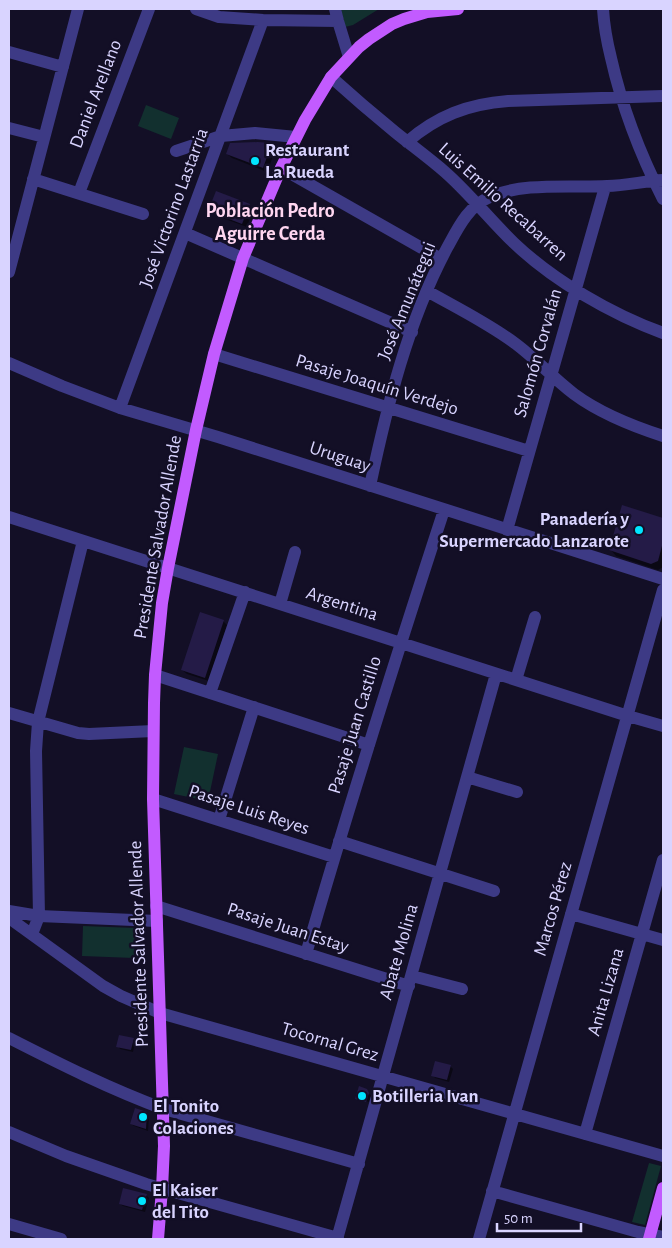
<svg xmlns="http://www.w3.org/2000/svg" width="672" height="1248" font-family="'Alegreya Sans',sans-serif">
<rect width="100%" height="100%" fill="#130f26"/>
<path fill="#12302f" d="M 341,9 L 379,9 L 353,25 L 345,27 Z
M 146,105 L 179,118 L 171,139 L 138,126 Z
M 184,747 L 218,754 L 208,801 L 174,794 Z
M 83,926 L 136,928 L 134,958 L 82,956 Z
M 649,1163 L 661,1166 L 645,1225 L 632,1222 Z"/>
<path fill="#0007" d="M 269,144 L 275,151 L 267,172 L 232,158 L 227,154 Z
M 249,205 L 253,209 L 247,227 L 214,215 L 210,211 Z
M 623,506 L 663,519 L 663,567 L 658,570 L 616,556 L 611,550 Z
M 223,621 L 227,625 L 209,681 L 187,674 L 182,670 Z
M 133,1040 L 135,1042 L 133,1052 L 120,1049 L 118,1046 Z
M 450,1066 L 453,1069 L 449,1082 L 435,1078 L 433,1075 Z
M 366,1090 L 371,1096 L 369,1102 L 358,1098 Z
M 146,1113 L 149,1116 L 148,1131 L 134,1126 L 131,1124 Z
M 146,1195 L 149,1198 L 145,1212 L 123,1206 L 120,1204 Z"/>
<path fill="#241b47" d="M 258,142 L 269,143 L 271,146 L 263,168 L 226,154 L 230,143 Z
M 216,191 L 250,204 L 242,224 L 208,211 Z
M 622,505 L 663,518 L 663,542 L 658,561 L 651,564 L 609,550 Z
M 200,612 L 224,620 L 205,678 L 181,670 Z
M 119,1035 L 134,1038 L 131,1050 L 116,1047 Z
M 435,1061 L 451,1065 L 447,1080 L 431,1076 Z
M 359,1086 L 367,1089 L 369,1093 L 366,1102 L 355,1099 Z
M 135,1108 L 147,1112 L 146,1129 L 130,1124 Z
M 123,1188 L 147,1194 L 142,1210 L 119,1204 Z"/>
<g fill="none" stroke-linecap="round" stroke-linejoin="round">
<path stroke="#3d3a85" stroke-width="12" d="M 196,9 L 219,17 L 263,20 L 338,21
M 335,9 L 338,21 L 349,57
M 603,9 C 604,25 607,42 611,58 C 622,107 640,154 663,199
M 9,52 L 63,67
M 331,77 C 352,96 373,114 395,132 C 411,145 429,158 445,172 C 470,194 490,220 514,243 C 554,281 611,314 663,333
M 9,128 L 44,137
M 407,142 C 437,116 468,104 508,101 L 663,96
M 176,151 L 221,136 L 255,133 L 296,137
M 281,168 L 441,259
M 33,179 L 143,214
M 79,193 L 149,9
M 185,233 L 412,332
M 9,272 L 78,9
M 427,291 C 457,308 488,323 516,344 C 536,359 553,378 574,394 C 601,414 632,426 663,436
M 214,354 L 529,451
M 9,363 L 62,386 L 120,408 L 218,437 L 663,579
M 120,408 L 263,20
M 370,486 C 387,406 408,321 447,248 C 458,228 468,206 490,197 C 522,182 572,188 607,186 C 626,186 644,181 663,180
M 9,517 L 628,716 L 663,726
M 507,530 C 539,415 573,301 605,187
M 280,604 L 295,552
M 155,675 L 369,745
M 516,680 L 535,617
M 210,693 L 245,592
M 9,713 L 78,733 L 89,734 L 153,731
M 467,777 L 517,792
M 153,799 L 334,857
M 219,820 L 254,707
M 339,841 L 494,891
M 156,906 L 409,986
M 9,911 L 39,916 L 157,921
M 571,914 L 663,940
M 9,918 L 103,986 L 121,996 L 160,1013 L 663,1156
M 32,934 L 39,916 L 36,751 L 38,722 L 83,541
M 306,954 C 349,805 396,657 444,510
M 412,976 L 462,989
M 9,1038 C 60,1064 110,1089 164,1109 L 359,1164
M 9,1132 L 66,1156 L 146,1184 L 338,1238
M 585,1134 L 663,860
M 492,1191 L 638,1232 L 663,1237
M 9,1224 L 61,1239
M 337,1239 L 496,674
M 479,1239 L 663,590"/>
<path stroke="#c25bff" stroke-width="12" d="M 158,1239 L 162,1189 L 164,1146 L 153,799 L 154,703 L 155,675 L 162,603 L 168,568 L 196,430 L 214,354 L 243,258 L 281,168 L 305,120 L 331,77 L 359,47 L 369,39 L 392,24 L 404,19 L 427,12 L 458,9
M 649,1239 L 663,1188"/>
</g>
<g fill="#00e5ff" stroke="#130f26" stroke-width="2">
<circle cx="255" cy="161" r="5"/>
<circle cx="639" cy="530" r="5"/>
<circle cx="362" cy="1096" r="5"/>
<circle cx="143" cy="1117" r="5"/>
<circle cx="142" cy="1201" r="5"/>
</g>
<g text-anchor="middle" dominant-baseline="central" stroke-width="5" stroke-linejoin="round" paint-order="stroke">
<g font-size="19" fill="#d9d4ff" stroke="#130f26">
<text transform="translate(96 94) rotate(-69)">Daniel Arellano</text>
<text transform="translate(503 202) rotate(42)">Luis Emilio Recabarren</text>
<text transform="translate(174 208) rotate(-70)">José Victorino Lastarria</text>
<text transform="translate(407 301) rotate(-68)">José Amunátegui</text>
<text transform="translate(538 353) rotate(-74)">Salomón Corvalán</text>
<text transform="translate(377 385) rotate(17)">Pasaje Joaquín Verdejo</text>
<text transform="translate(340 457) rotate(18)">Uruguay</text>
<text transform="translate(158 537) rotate(-80)">Presidente Salvador Allende</text>
<text transform="translate(342 604) rotate(18)">Argentina</text>
<text transform="translate(355 725) rotate(-73)">Pasaje Juan Castillo</text>
<text transform="translate(249 810) rotate(18)">Pasaje Luis Reyes</text>
<text transform="translate(553 909) rotate(-74)">Marcos Pérez</text>
<text transform="translate(288 928) rotate(18)">Pasaje Juan Estay</text>
<text transform="translate(139 944) rotate(-92)">Presidente Salvador Allende</text>
<text transform="translate(399 952) rotate(-74)">Abate Molina</text>
<text transform="translate(606 992) rotate(-74)">Anita Lizana</text>
<text transform="translate(330 1042) rotate(16)">Tocornal Grez</text>
</g>
<g font-size="19" font-weight="bold" fill="#d9d4ff" stroke="#130f26" text-anchor="start">
<text x="265" y="150">Restaurant<tspan x="265" dy="22">La Rueda</tspan></text>
<text x="629" y="519" text-anchor="end">Panadería y<tspan x="629" dy="22">Supermercado Lanzarote</tspan></text>
<text x="372" y="1096">Botilleria Ivan</text>
<text x="153" y="1106">El Tonito<tspan x="153" dy="22">Colaciones</tspan></text>
<text x="152" y="1190">El Kaiser<tspan x="152" dy="22">del Tito</tspan></text>
</g>
<g font-size="20" font-weight="bold" fill="#ffd6f0" stroke="#130f26">
<text x="270" y="211">Población Pedro<tspan x="270" dy="23">Aguirre Cerda</tspan></text>
</g>
</g>
<rect width="672" height="1248" fill="none" stroke="#d9d4ff" stroke-width="20"/>
<path d="M497 1223v8h84v-8" fill="none" stroke="#d9d4ff" stroke-width="2.5"/>
<text x="504" y="1223" font-size="15" fill="#d9d4ff" stroke="#130f26" stroke-width="4" paint-order="stroke">50 m</text>
</svg>
